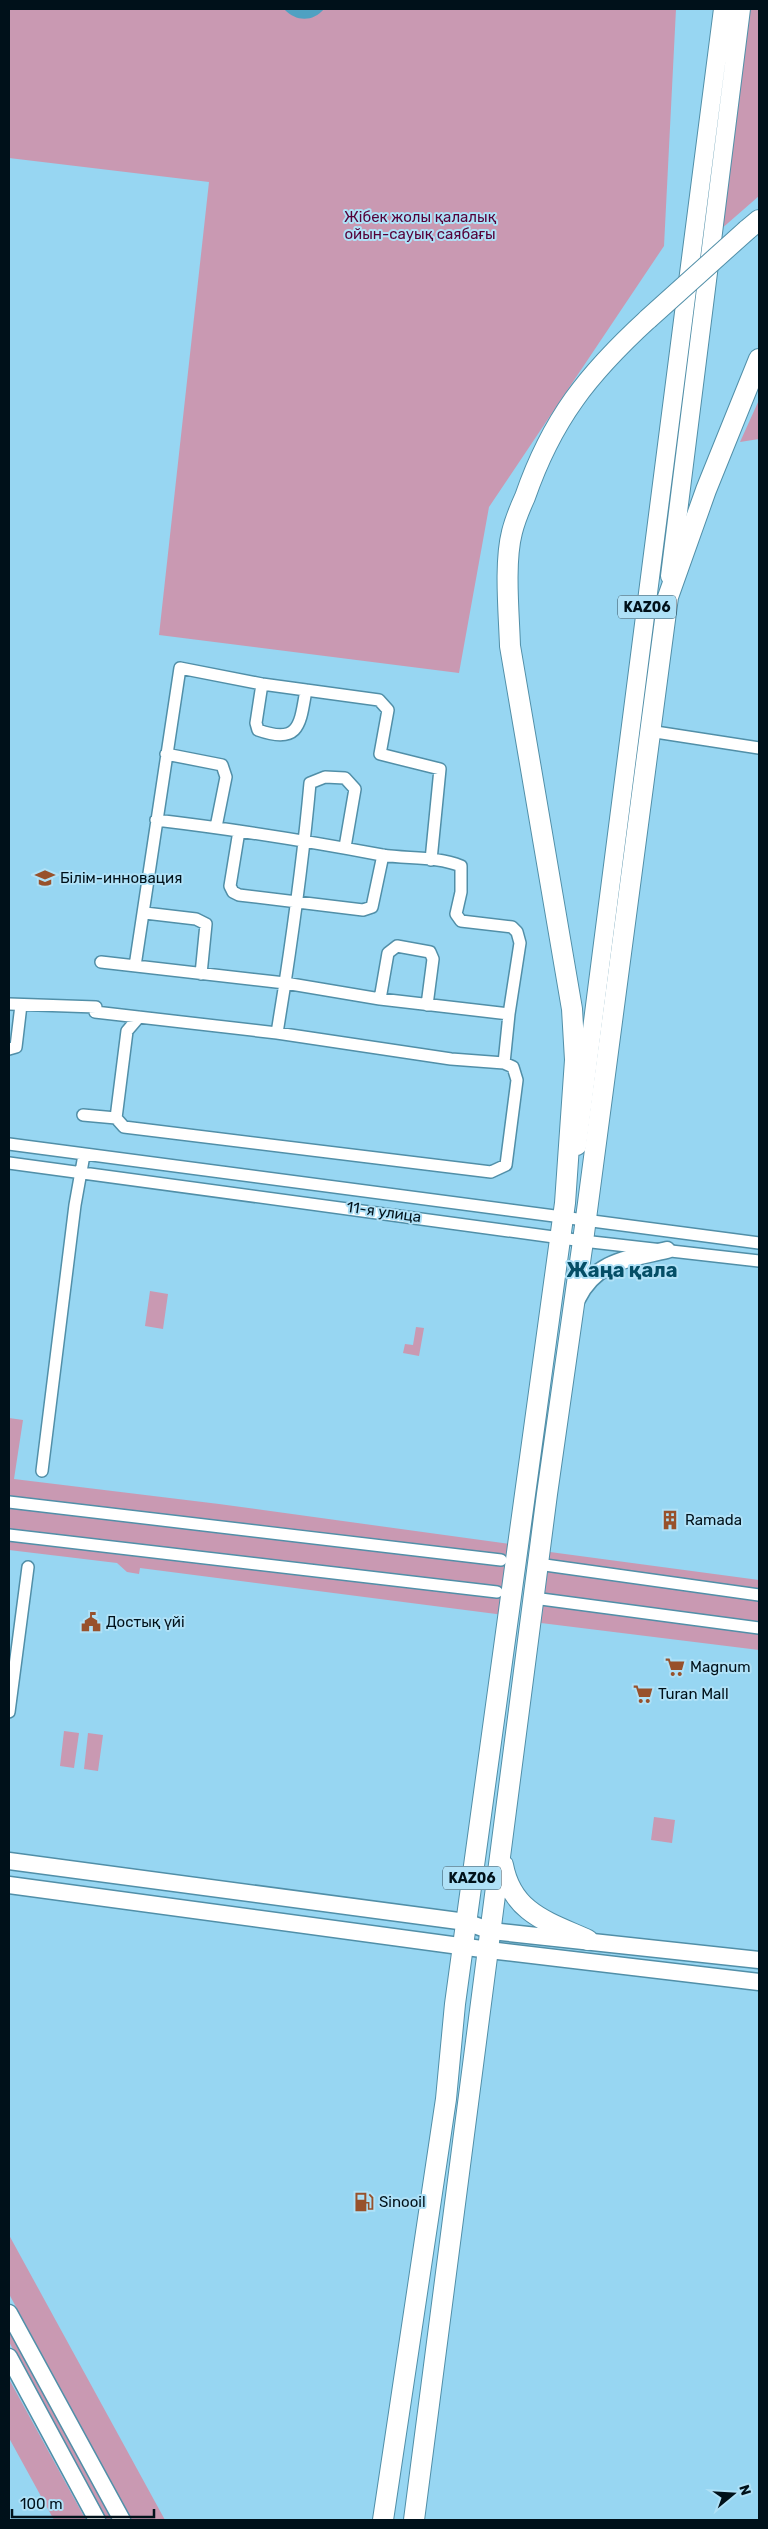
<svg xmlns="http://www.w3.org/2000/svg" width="768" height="2529" font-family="Rubik,sans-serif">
<rect width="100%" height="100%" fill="#97d6f2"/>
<path fill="#c999b2" d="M 9,9 L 676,9 L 664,246 L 489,507 L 459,673 L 159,635 L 209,182 L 9,158 Z
M 749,9 L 759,9 L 759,196 L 720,230 Z
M 759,400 L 759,439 L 740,442 Z
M 150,1291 L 168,1294 L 163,1329 L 145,1326 Z
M 416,1327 L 424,1328 L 419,1356 L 403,1353 L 405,1344 L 413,1345 Z
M 9,1418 L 23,1420 L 14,1479 L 219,1504 L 510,1544 L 504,1615 L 140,1568 L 139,1574 L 127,1572 L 117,1563 L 9,1550 Z
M 550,1552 L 759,1580 L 759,1650 L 541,1623 Z
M 64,1731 L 79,1733 L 74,1768 L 60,1766 Z
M 88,1733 L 103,1735 L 98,1771 L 84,1769 Z
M 654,1817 L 675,1820 L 672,1843 L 651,1840 Z
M 9,2235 L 165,2520 L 132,2520 L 9,2294 Z
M 9,2329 L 113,2520 L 106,2520 L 9,2342 Z
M 9,2379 L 86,2520 L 54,2520 L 9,2438 Z"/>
<path fill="#4fa1c2" d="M 284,9 L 324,9 C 313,22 296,22 284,9 Z"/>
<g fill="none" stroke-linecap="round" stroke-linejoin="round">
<defs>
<path id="street" d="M 262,684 L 256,723 L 258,730 C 300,745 300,724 306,690
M 649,731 L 759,748
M 166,754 L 222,765 L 226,777 L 216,827
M 156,820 C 232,829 307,841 382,855 C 407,859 437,856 461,866 L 461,892 L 456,914 L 461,921 L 512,927 L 517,932 L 520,943 L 509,1014 L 380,999 L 285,983 C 295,917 304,850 310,783 L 325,777 L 345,778 L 355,789 L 345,847
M 239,831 L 230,886 L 233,892 L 239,895 L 363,910 L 372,907 L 383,855
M 145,913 L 196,919 L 206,924 L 201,974
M 101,962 L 285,983 L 277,1033
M 135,966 L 180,668 L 262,684 L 379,700 L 388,710 L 380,754 L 440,769 L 431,860
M 380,999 L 388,953 L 397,946 L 430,952 L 433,959 L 427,1005
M 9,1004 L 96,1007
M 95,1012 L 277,1033 L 451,1059 L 504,1063 L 513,1067 L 517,1080 L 506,1165 L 491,1172 L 124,1127 L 116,1118 L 127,1031 L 139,1017
M 9,1049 L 16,1047 L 21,1005
M 504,1063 L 509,1014
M 83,1115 L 116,1118
M 9,1144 L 759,1243
M 9,1163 L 583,1241 L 759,1261
M 42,1471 L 75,1205 L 84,1155
M 9,1502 L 501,1560
M 9,1535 L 497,1592
M 545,1565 L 759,1595
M 541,1599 L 759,1628
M 9,1712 L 28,1567"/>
<path id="secondary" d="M 577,1299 C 596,1260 629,1259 667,1250
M 9,1861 L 466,1922 L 491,1931 L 759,1960
M 9,1885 L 489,1950 L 759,1982
M 9,2313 L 122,2520
M 9,2357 L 97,2520"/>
<path id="primary" d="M 670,576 L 741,9
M 577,1146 L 723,9"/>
<path id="highway" d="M 747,230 L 759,220
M 503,1865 C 512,1913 548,1922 588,1940
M 383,2520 L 446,2099 L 455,2004 L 565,1203 L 575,1060 L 572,1009 L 510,646 C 509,614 504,563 512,532 C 515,520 520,508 525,497 C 552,419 588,374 648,319
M 414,2520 L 547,1494 L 583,1241 L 668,597 L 706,490 L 759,359"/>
</defs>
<use href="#street" stroke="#518fa8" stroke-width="14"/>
<use href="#secondary" stroke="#518fa8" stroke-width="19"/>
<use href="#primary" stroke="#518fa8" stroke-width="20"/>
<use href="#highway" stroke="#518fa8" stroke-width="22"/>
<use href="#street" stroke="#fff" stroke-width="11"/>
<use href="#secondary" stroke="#fff" stroke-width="16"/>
<use href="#primary" stroke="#fff" stroke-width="18"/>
<use href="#highway" stroke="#fff" stroke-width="20"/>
<defs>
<path id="highway-bridge" d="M 648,319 L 747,230"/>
</defs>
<use href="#highway-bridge" stroke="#518fa8" stroke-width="22" stroke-linecap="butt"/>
<use href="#highway-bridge" stroke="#fff" stroke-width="20"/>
</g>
<defs>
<symbol id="school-bare" viewBox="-9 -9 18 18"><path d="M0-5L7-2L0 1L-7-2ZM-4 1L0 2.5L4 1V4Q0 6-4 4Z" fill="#98512b" stroke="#afe1f7" stroke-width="2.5" paint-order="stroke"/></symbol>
<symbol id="building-bare" viewBox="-9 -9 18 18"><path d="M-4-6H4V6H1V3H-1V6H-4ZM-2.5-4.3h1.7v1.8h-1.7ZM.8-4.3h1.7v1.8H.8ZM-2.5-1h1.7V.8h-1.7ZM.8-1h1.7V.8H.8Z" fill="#98512b" stroke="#afe1f7" stroke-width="2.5" paint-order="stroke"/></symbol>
<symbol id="civic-bare" viewBox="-9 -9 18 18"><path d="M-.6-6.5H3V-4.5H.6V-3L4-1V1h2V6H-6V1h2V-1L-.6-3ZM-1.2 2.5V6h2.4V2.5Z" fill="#98512b" stroke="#afe1f7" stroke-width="2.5" paint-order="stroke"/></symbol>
<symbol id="supermarket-bare" viewBox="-9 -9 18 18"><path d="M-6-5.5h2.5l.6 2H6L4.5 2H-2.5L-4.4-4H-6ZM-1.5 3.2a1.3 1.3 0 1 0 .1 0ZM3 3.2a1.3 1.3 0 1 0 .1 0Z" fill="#98512b" stroke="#afe1f7" stroke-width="2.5" paint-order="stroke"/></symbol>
<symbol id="fuel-bare" viewBox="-9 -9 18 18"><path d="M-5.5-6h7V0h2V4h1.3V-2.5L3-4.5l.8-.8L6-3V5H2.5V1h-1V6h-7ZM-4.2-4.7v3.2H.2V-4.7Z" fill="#98512b" stroke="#afe1f7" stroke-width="2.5" paint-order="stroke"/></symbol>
</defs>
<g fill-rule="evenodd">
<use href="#school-bare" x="31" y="864" width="28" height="28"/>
<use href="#building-bare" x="656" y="1506" width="28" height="28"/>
<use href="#civic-bare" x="77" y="1608" width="28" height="28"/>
<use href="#supermarket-bare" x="661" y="1653" width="28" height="28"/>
<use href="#supermarket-bare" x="629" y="1680" width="28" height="28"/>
<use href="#fuel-bare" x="350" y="2188" width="28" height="28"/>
</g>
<g text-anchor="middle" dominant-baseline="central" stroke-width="4" stroke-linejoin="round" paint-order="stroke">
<g fill="#afe1f7" stroke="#344f5c" stroke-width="1">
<rect x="618" y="595.5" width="58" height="23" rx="4"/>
<rect x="443" y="1866.5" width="58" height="23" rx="4"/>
</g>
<g font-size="14" font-weight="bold" fill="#00111a">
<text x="647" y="607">KАZ06</text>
<text x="472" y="1878">KАZ06</text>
</g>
<g font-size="15" fill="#550239" stroke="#afe1f7">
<text x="420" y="217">Жібек жолы қалалық<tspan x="420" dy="17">ойын-сауық саябағы</tspan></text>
</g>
<g font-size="15" fill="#00111a" stroke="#afe1f7" text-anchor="start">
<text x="60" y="878">Білім-инновация</text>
<text x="685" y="1520">Ramada</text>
<text x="106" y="1622">Достық үйі</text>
<text x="690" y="1667">Magnum</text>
<text x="658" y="1694">Turan Mall</text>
<text x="379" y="2202">Sinooil</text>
</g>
<g font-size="15" fill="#00111a" stroke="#afe1f7">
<text transform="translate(384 1212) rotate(8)">11-я улица</text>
</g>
<g font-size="20" font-weight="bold" fill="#044e66" stroke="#afe1f7">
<text x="622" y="1270">Жаңа қала</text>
</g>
</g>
<rect width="768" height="2529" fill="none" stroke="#00111a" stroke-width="20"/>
<g transform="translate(733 2494) rotate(72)" stroke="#afe1f7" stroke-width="4" paint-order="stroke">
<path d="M0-4L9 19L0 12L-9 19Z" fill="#00111a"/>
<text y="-8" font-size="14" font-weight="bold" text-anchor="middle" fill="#00111a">N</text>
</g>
<path d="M12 2509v8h142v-8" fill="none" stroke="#00111a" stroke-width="2.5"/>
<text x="20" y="2509" font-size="15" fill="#00111a" stroke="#afe1f7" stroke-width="4" paint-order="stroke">100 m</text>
</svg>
